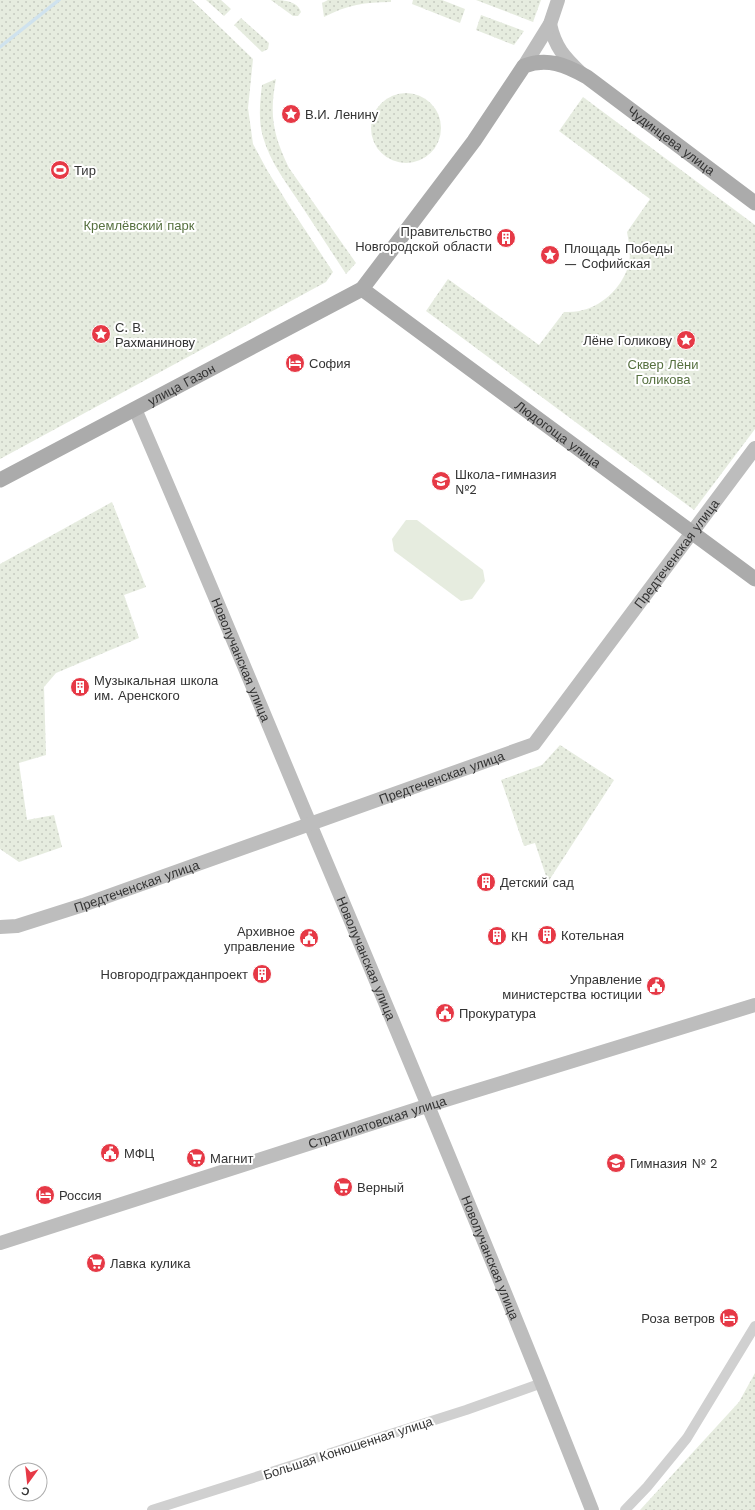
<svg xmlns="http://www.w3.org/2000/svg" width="755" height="1510" font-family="'Work Sans',sans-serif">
<defs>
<pattern id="grass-dots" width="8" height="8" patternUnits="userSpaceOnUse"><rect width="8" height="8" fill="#e6ecdf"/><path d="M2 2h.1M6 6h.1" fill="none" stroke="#c6cbc0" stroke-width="1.8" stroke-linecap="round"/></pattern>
</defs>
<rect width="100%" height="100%" fill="#fff"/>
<path fill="url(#grass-dots)" d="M 0,0 L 192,0 L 253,59 L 248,108 L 253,144 L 267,170 L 288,204 L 333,272 L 326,282 L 0,459 Z
M 206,0 L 221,0 L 231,9 L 224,16 Z
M 271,0 C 282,0 297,0 301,12 L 298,16 L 293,16 Z
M 328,0 L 391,0 L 391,2 C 365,2 347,5 324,17 L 322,3 Z
M 413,0 L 442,0 L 465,9 L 460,23 L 412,4 Z
M 476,0 L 541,0 L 533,22 Z
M 481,15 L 524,31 L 514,45 L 476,30 Z
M 241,18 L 269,43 L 268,49 L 262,52 L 234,25 Z
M 276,79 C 269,115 273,135 289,168 L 356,263 L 346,274 C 331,251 316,228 301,205 C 287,184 270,162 263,137 C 258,120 260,102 262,85 Z
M371 128a35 35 0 1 1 70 0a35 35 0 1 1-70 0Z
M 583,97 L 755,225 L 755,429 L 694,510 L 426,311 L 448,279 L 539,345 L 564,312 C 570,312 577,312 583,310 C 604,305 624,285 629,263 C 631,253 629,243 627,232 L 650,199 L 559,131 Z
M 112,502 L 146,587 L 124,595 L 139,638 L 56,673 L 44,687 L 46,755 L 19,763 L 27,820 L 54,815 L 62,847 L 19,862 L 0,849 L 0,564 Z
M 560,745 L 614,780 L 548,882 L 535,843 L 524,846 L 501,780 L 542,765 Z
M 755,1373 L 755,1510 L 640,1510 L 739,1402 Z"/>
<path fill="#e6ecdf" d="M 406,520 L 417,520 L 483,570 L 485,581 L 472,599 L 461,601 L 394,551 L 392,539 Z"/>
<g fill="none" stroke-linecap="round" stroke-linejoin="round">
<path stroke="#cfe2ee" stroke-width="3.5" d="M 0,47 L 59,0"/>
<path stroke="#d0d0d0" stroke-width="10" d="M 152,1510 L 466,1410 L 542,1383
M 625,1510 L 647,1487 L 687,1438 L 755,1326"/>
<g stroke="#bdbdbd" stroke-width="14">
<path d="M 550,24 C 555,47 564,57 581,73"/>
<path d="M 524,66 L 550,24 L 558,0"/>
<path id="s1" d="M 135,409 C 193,543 249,678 305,812 C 403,1044 500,1276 592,1510"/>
<path id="s2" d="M 0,927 L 17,926 L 83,905 L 534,744 L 755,448"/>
<path id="s3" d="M 0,1243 L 439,1102 L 755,1005"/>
</g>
<g stroke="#ababab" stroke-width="15">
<path id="s4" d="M 362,289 L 755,579"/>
<path id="s5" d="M 0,480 L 362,289 L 474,141 L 524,66 C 547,57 566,65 587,77 L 755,203"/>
</g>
</g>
<defs>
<symbol id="sight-disc" viewBox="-11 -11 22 22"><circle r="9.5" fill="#e63946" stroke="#fff"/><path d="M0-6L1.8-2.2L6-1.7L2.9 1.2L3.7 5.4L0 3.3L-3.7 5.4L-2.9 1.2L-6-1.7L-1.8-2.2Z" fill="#fff"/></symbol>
<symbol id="stadium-disc" viewBox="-11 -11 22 22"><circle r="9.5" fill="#e63946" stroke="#fff"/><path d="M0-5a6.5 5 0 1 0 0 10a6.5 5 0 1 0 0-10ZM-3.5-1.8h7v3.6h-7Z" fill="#fff"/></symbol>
<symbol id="building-disc" viewBox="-11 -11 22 22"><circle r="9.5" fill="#e63946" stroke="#fff"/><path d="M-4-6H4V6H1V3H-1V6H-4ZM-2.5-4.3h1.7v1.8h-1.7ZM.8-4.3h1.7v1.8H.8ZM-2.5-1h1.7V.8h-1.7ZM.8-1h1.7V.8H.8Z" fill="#fff"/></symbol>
<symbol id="hotel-disc" viewBox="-11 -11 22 22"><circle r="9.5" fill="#e63946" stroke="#fff"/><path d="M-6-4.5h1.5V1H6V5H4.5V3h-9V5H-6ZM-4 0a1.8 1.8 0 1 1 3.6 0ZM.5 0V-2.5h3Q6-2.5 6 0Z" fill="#fff"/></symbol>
<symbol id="school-disc" viewBox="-11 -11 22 22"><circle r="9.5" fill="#e63946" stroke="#fff"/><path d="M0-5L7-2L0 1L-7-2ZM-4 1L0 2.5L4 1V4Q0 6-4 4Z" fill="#fff"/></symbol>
<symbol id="civic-disc" viewBox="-11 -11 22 22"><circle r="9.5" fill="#e63946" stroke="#fff"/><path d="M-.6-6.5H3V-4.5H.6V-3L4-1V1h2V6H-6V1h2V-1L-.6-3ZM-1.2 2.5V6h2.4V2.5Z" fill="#fff"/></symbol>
<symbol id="supermarket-disc" viewBox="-11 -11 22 22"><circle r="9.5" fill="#e63946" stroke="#fff"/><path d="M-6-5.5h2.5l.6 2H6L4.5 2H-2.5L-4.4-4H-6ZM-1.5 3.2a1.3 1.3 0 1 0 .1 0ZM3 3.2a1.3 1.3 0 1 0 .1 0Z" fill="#fff"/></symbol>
</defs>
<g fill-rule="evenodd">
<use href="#sight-disc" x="280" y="103" width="22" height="22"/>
<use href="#stadium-disc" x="49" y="159" width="22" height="22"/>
<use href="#building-disc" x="495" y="227" width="22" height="22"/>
<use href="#sight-disc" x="539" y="244" width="22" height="22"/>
<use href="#sight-disc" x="90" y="323" width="22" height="22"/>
<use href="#sight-disc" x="675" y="329" width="22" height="22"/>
<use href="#hotel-disc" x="284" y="352" width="22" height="22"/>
<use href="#school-disc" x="430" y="470" width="22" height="22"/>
<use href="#building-disc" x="69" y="676" width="22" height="22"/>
<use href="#building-disc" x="475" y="871" width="22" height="22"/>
<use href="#building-disc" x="536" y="924" width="22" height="22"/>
<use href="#building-disc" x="486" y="925" width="22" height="22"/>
<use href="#civic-disc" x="298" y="927" width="22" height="22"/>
<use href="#building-disc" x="251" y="963" width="22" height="22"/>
<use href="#civic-disc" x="645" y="975" width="22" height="22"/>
<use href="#civic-disc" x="434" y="1002" width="22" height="22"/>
<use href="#civic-disc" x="99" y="1142" width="22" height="22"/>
<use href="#supermarket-disc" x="185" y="1147" width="22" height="22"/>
<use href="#school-disc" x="605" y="1152" width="22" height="22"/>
<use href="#supermarket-disc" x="332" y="1176" width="22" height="22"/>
<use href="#hotel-disc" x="34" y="1184" width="22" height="22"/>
<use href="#supermarket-disc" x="85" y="1252" width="22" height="22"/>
<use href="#hotel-disc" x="718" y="1307" width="22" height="22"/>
</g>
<g text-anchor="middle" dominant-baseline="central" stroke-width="4" stroke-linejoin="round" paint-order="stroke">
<g font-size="13" fill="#333" stroke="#fff" text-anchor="start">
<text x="305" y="114">В.И. Ленину</text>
<text x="74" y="170">Тир</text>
<text x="492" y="231" text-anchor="end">Правительство<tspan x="492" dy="15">Новгородской области</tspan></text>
<text x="564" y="248">Площадь Победы<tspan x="564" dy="15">— Софийская</tspan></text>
<text x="115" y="327">С. В.<tspan x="115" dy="15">Рахманинову</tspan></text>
<text x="672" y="340" text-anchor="end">Лёне Голикову</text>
<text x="309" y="363">София</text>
<text x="455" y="474">Школа-гимназия<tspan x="455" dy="15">№2</tspan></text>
<text x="94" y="680">Музыкальная школа<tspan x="94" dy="15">им. Аренского</tspan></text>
<text x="500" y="882">Детский сад</text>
<text x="295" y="931" text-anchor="end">Архивное<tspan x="295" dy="15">управление</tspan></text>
<text x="561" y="935">Котельная</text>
<text x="511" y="936">КН</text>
<text x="248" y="974" text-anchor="end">Новгородгражданпроект</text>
<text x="642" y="979" text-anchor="end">Управление<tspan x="642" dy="15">министерства юстиции</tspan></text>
<text x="459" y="1013">Прокуратура</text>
<text x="124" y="1153">МФЦ</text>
<text x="210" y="1158">Магнит</text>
<text x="630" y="1163">Гимназия № 2</text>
<text x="357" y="1187">Верный</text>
<text x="59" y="1195">Россия</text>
<text x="110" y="1263">Лавка кулика</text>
<text x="715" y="1318" text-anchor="end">Роза ветров</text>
</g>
<g font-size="13" fill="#333" stroke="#fff">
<text stroke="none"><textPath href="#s5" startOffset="857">Чудинцева улица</textPath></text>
<text stroke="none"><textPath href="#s5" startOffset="205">улица Газон</textPath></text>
<text stroke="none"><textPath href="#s4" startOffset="244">Людогоща улица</textPath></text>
<text stroke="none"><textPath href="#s2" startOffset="803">Предтеченская улица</textPath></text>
<text stroke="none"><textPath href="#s1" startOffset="272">Новолучанская улица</textPath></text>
<text stroke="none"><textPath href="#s2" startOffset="467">Предтеченская улица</textPath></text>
<text stroke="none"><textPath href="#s2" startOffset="143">Предтеченская улица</textPath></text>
<text stroke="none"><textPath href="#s1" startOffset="596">Новолучанская улица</textPath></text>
<text stroke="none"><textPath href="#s3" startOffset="396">Стратилатовская улица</textPath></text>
<text stroke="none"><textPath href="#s1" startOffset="920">Новолучанская улица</textPath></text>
<text transform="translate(348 1448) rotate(-18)">Большая Конюшенная улица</text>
</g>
<g font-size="13" fill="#56703f" stroke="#fff">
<text x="139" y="225">Кремлёвский парк</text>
<text x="663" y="364">Сквер Лёни<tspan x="663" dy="15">Голикова</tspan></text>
</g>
</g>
<g transform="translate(28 1482) rotate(195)"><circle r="19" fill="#ffffff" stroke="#adadad"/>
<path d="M0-3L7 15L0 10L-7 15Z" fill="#e63946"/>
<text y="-6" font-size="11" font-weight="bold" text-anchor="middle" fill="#333333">С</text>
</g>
</svg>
